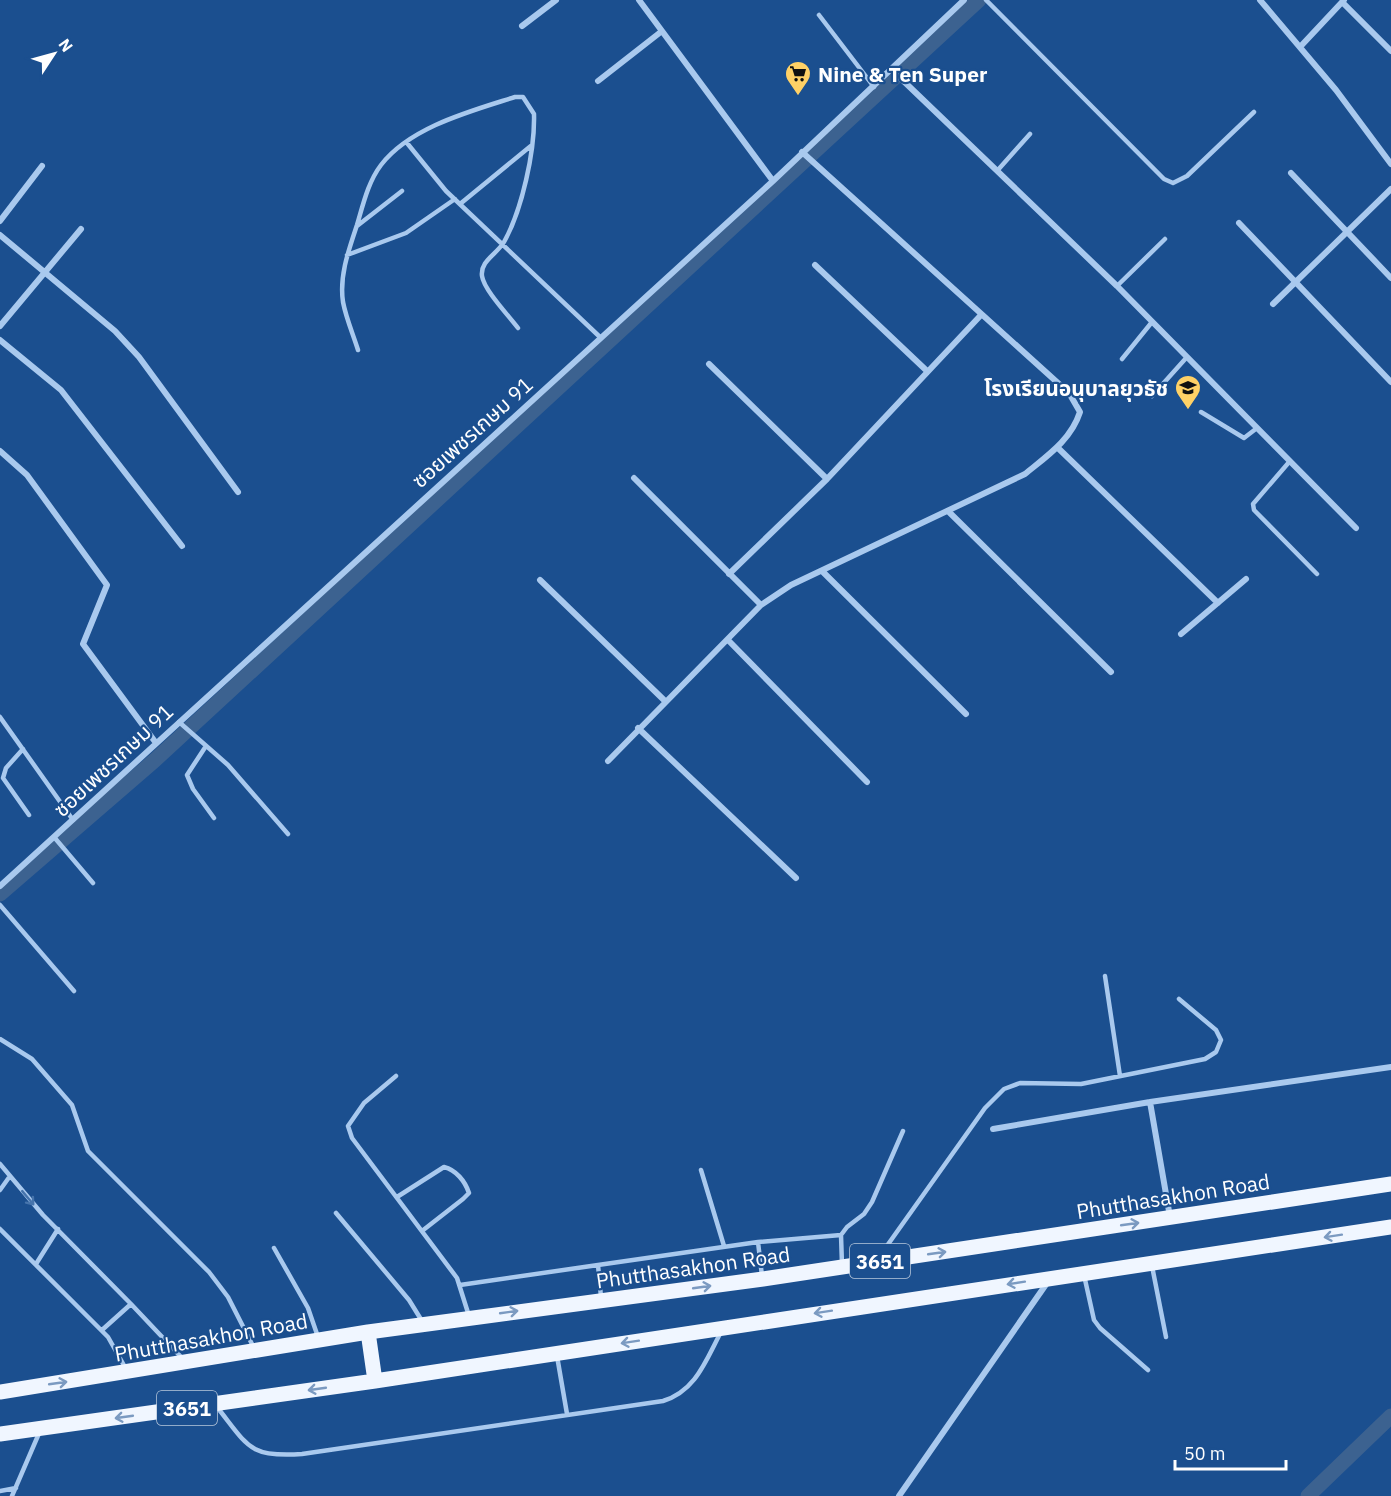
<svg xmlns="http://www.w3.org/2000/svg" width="1391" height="1496" font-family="'IBM Plex Sans','Noto Sans Thai',sans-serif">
<rect width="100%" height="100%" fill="#1b4f8f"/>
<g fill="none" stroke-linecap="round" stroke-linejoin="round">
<path stroke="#3c6290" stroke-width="15" d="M 0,894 L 155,760 L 979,0
M 1308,1496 L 1391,1416"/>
<path stroke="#a9c9ee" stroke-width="4.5" d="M 986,0 L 1164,179 L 1173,183 L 1187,176 L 1254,112
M 819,15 L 874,87
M 407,143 L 446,191 L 601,338
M 997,171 L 1030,134
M 460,204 L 532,145
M 357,226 L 402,191
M 347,255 L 406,233 L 455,199
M 1117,286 L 1165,239
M 358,350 C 353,334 346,318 343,302 C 339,276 349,249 357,225 C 363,205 368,182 381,165 C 410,127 471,111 515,97 L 523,97 L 534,114 C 535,151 522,210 504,242 C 497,254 480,261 482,276 C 484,290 509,316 518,328
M 1122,359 L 1152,322
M 1152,396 L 1187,357
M 1201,412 L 1244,438 L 1257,428
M 1290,461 L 1253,504 L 1254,510 L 1317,574
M 0,717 L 73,820
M 179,722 L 228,765 L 288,834
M 206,746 L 187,775 L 193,789 L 214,818
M 23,749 L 6,768 L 3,778 L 29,815
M 54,837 L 93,883
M 0,905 L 74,991
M 1105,976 L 1120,1076
M 0,1039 L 32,1059 L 72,1105 L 88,1151 L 209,1272 L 228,1297 L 254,1348
M 396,1076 L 364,1103 L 348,1126 L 352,1138 L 457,1278 L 469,1316
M 0,1164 L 43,1215 L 131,1304
M 701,1170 L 724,1246
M 0,1190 L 10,1176
M 397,1197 L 444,1167 C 456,1170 465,1181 469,1193 L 463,1199 L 422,1231
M 336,1213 L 409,1300 L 422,1321
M 0,1229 L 108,1337 L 126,1369
M 758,1242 L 841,1235
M 274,1248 L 308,1308 L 318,1337
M 879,1257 L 985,1108 L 1004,1089 L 1020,1083 L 1081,1084 L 1205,1059 L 1216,1052 L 1221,1040 L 1216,1030 L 1179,999
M 36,1264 L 58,1229
M 842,1265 L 841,1235 L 847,1227 L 864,1214 L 872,1202 L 903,1131
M 1152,1266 L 1166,1337
M 1084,1275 L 1094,1320 L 1100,1328 L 1148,1370
M 460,1285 L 598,1265
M 601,1297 L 598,1265 L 758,1242 L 762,1276
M 102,1330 L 131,1304 L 182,1358
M 557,1356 L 567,1414
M 217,1407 C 248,1446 249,1458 302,1454 L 663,1401 C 696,1391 706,1360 721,1332
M 0,1491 L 16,1488
M 12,1496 L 40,1431"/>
<path stroke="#a9c9ee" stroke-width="6" d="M 639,0 L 773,181
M 1260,0 L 1336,90 L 1391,164
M 1342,2 L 1391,51
M 522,26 L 556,0
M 1300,47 L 1344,0
M 892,70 L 1117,286 L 1356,528
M 598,81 L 662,31
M 1291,173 L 1391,278
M 0,221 L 42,166
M 1239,223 L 1391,382
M 0,235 L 115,331 L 139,357 L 238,492
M 815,265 L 927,371
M 1273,304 L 1391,189
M 0,326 L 81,229
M 0,340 L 61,390 L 182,546
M 709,364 L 827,479
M 1058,448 L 1218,603
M 0,451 L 27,475 L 107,585 L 83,644 L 156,743
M 634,478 L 761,605
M 948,511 L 1111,672
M 822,571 L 966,714
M 729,574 L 827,479 L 981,315
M 540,580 L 665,701
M 1181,634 L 1246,579
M 728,640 L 867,782
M 638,728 L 796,878
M 608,761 L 761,605 L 791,585 L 1025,474 C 1047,456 1071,440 1080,412 L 1069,393 L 802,152
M 0,886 L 773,181 L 964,0
M 993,1129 L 1150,1102
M 1170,1217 L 1150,1102 L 1391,1067
M 899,1496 L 1047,1283"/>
<path stroke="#f0f6ff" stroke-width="15" d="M 368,1332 L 375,1381
M 0,1392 L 368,1332 L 763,1279 L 1391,1184
M 0,1434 L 375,1381 L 1391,1227"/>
</g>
<defs><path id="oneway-shaft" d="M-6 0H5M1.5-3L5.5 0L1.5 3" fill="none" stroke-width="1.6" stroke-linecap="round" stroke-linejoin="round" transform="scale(1.5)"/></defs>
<use stroke="#4674ac" href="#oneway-shaft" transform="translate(28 1198) rotate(50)"/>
<g stroke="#7b9ac1">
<use href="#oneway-shaft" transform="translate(1130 1224) rotate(-8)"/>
<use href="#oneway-shaft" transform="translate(1333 1236) rotate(171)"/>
<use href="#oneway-shaft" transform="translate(937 1253) rotate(-8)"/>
<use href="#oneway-shaft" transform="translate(1016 1283) rotate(171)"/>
<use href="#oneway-shaft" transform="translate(702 1287) rotate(-8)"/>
<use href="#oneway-shaft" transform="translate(509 1312) rotate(-8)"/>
<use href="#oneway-shaft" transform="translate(823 1312) rotate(171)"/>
<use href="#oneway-shaft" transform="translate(630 1342) rotate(171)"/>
<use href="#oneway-shaft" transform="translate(58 1383) rotate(-8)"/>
<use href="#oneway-shaft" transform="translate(317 1389) rotate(172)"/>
<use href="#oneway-shaft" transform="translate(124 1417) rotate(172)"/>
</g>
<defs>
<symbol id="supermarket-pin" viewBox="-11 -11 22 30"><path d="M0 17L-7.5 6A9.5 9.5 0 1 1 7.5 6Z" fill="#ffd166" stroke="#1b4f8f"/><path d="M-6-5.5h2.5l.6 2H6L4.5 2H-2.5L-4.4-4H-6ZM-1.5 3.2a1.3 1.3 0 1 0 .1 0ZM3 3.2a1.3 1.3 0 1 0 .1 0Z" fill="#111"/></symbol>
<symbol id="school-pin" viewBox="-11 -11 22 30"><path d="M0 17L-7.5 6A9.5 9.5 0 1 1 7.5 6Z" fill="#ffd166" stroke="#1b4f8f"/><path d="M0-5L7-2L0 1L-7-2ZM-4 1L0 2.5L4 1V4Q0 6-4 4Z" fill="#111"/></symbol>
</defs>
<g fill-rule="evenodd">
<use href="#supermarket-pin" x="783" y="59" width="30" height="40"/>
<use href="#school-pin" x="1173" y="373" width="30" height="40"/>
</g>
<g text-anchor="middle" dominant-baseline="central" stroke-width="4.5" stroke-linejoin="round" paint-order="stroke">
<g fill="#1b4f8f" stroke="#bbcadd" stroke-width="1.5">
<rect x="850" y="1244" width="60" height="34" rx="4.5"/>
<rect x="157" y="1391" width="60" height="34" rx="4.5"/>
</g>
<g font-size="20" font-weight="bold" fill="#fff">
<text x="880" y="1261">3651</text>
<text x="187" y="1408">3651</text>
</g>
<g font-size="21" font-weight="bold" fill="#fff" stroke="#1b4f8f" text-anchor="start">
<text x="818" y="74">Nine &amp; Ten Super</text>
<text x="1168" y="388" text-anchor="end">โรงเรียนอนุบาลยุวธัช</text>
</g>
<g font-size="21" fill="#fff" stroke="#1b4f8f">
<text transform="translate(472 432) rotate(-42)">ซอยเพชรเกษม 91</text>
<text transform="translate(113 760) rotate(-43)">ซอยเพชรเกษม 91</text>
<text transform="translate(1173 1196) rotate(-9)">Phutthasakhon Road</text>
<text transform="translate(693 1267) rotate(-8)">Phutthasakhon Road</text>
<text transform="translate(211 1337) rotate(-10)">Phutthasakhon Road</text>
</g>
</g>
<g transform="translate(54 54) rotate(54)" stroke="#1b4f8f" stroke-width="4.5" paint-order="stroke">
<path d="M0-4.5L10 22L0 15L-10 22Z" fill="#ffffff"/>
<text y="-9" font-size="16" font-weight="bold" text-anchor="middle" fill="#ffffff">N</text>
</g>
<path d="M1175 1460v9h111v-9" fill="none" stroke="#ffffff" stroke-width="3"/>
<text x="1184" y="1460" font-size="18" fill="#ffffff" stroke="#1b4f8f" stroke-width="4.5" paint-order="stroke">50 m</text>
</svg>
